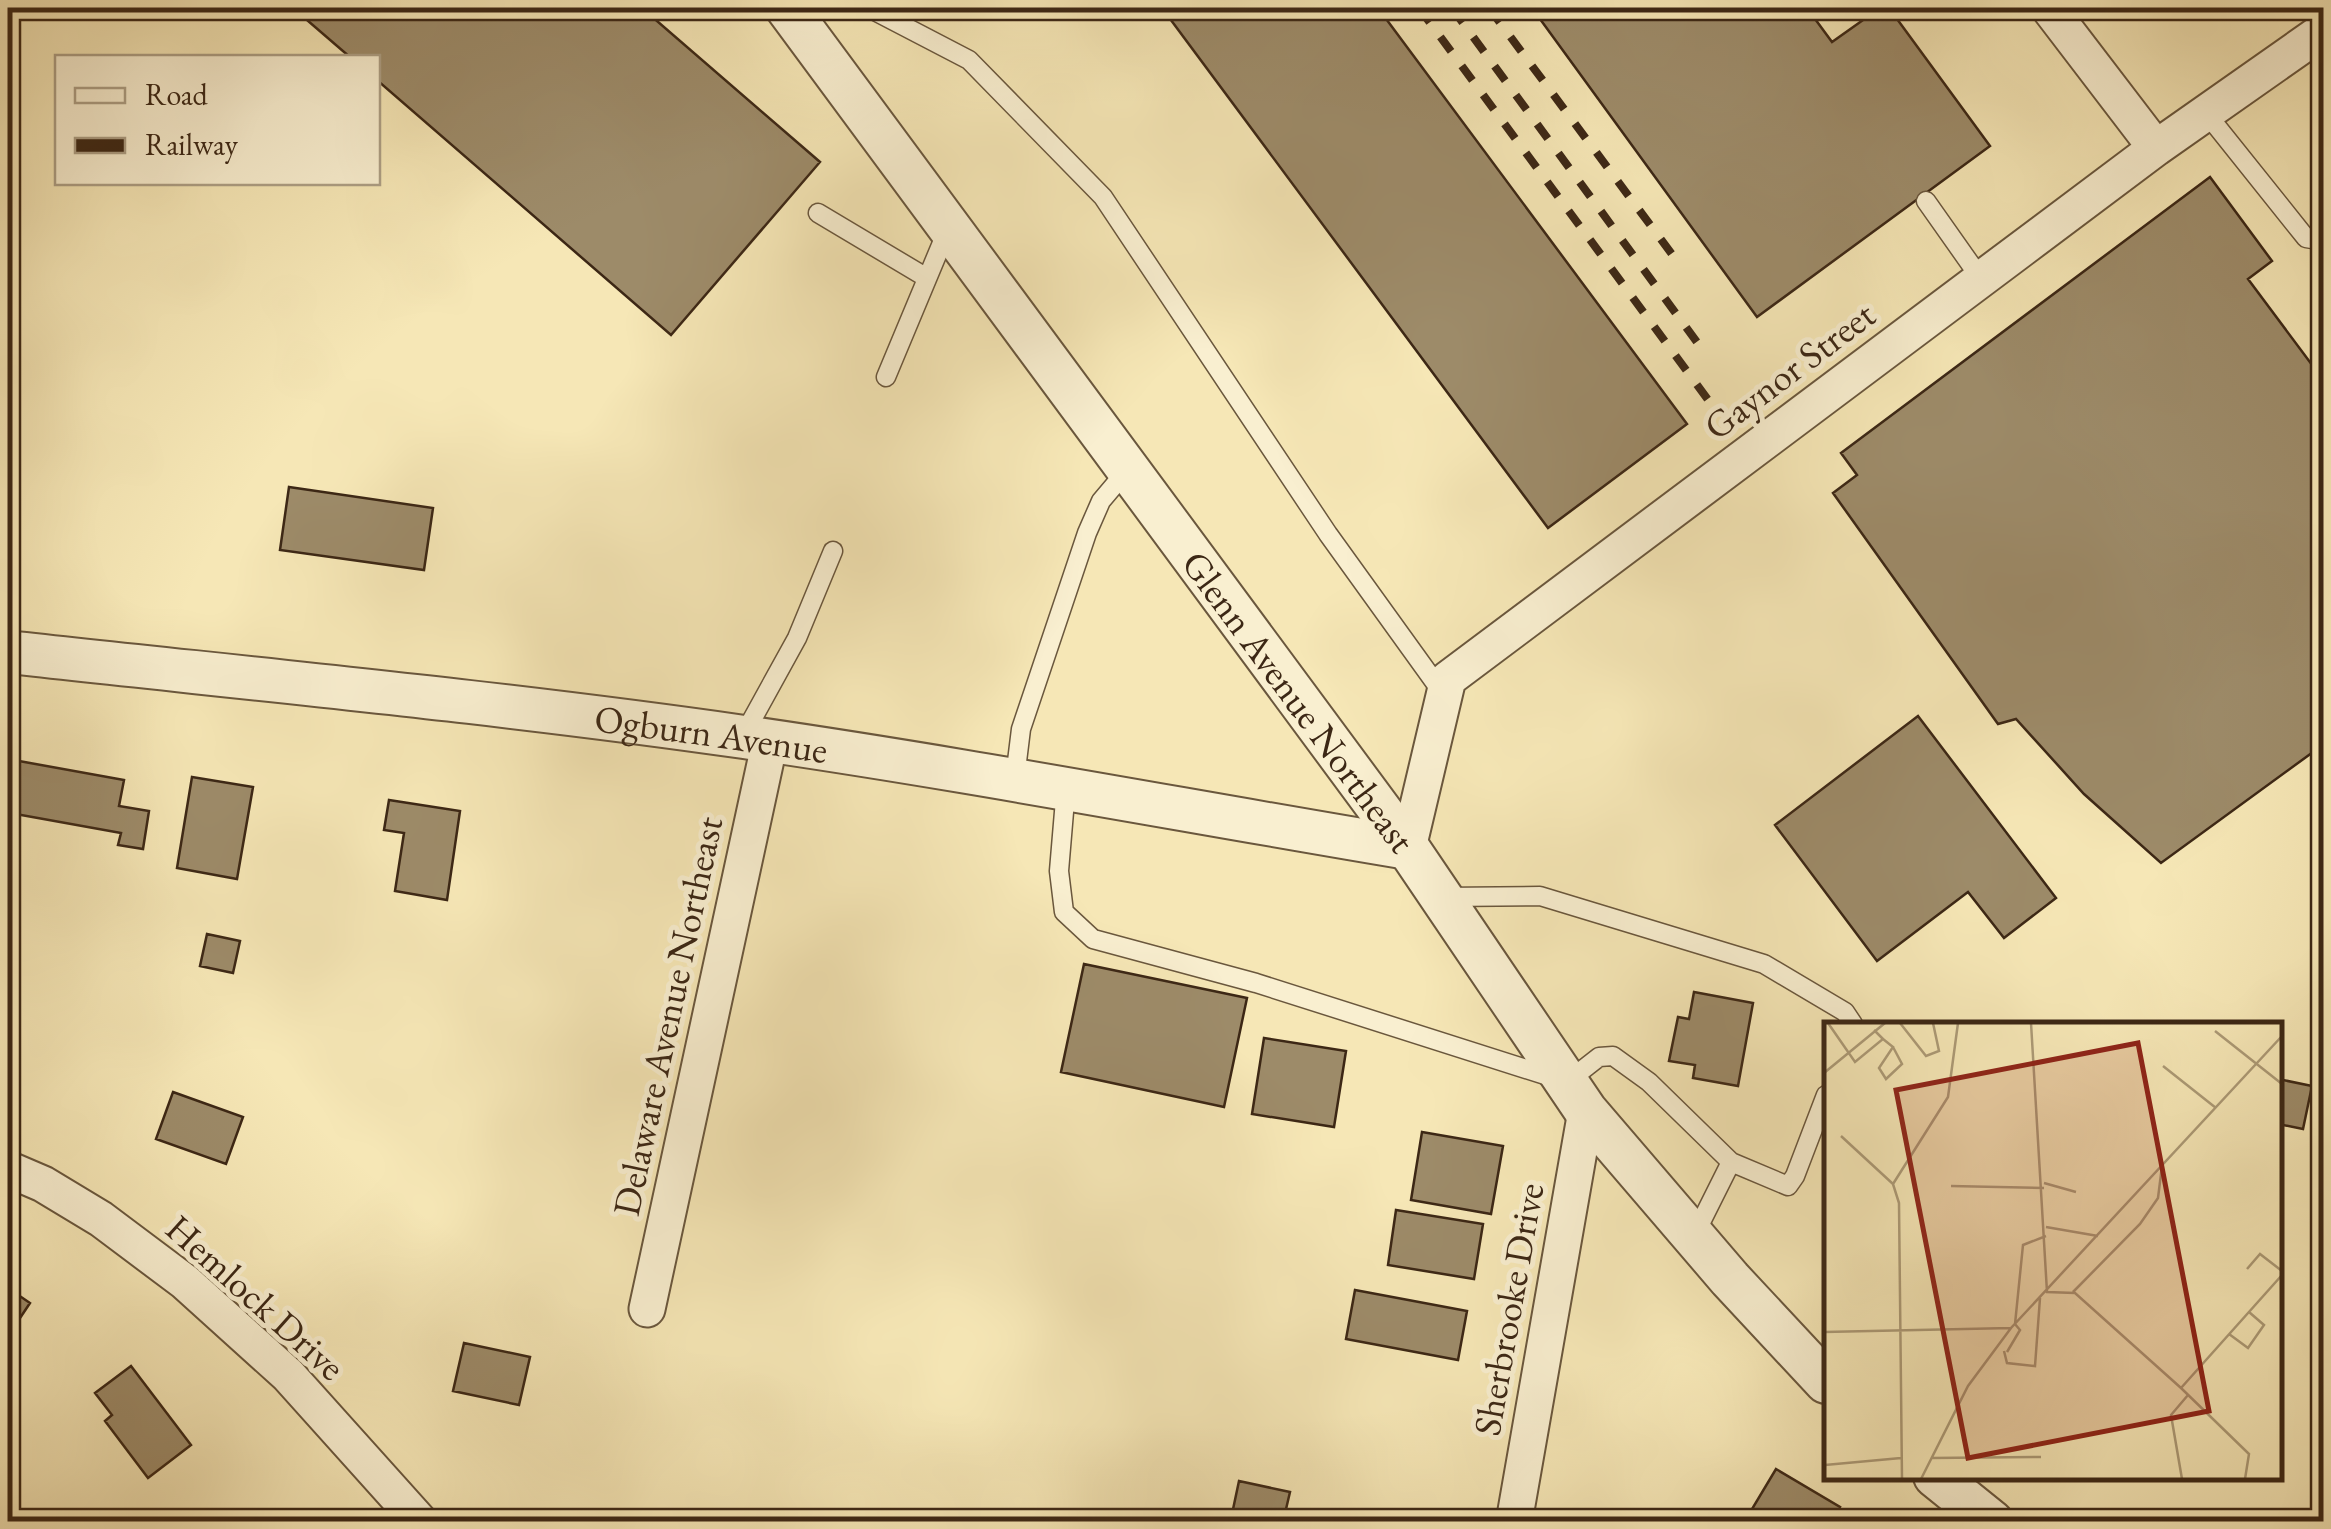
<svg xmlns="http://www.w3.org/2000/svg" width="2331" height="1529" font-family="'EB Garamond',serif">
<rect width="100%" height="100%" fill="#f6e7b6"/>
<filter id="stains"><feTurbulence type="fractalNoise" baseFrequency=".002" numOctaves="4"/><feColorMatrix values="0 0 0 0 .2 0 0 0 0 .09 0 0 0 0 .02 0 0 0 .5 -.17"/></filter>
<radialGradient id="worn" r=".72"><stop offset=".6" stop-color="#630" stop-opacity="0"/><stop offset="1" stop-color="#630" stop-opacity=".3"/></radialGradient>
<path fill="#9d8b69" stroke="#3c2715" stroke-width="2.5" d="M 293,8 L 642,8 L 820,162 L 671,335 L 378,81 L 378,58 L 351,58 Z
M 1162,8 L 1378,8 L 1687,424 L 1548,528 Z
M 1532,8 L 1807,8 L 1832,42 L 1880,8 L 1889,8 L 1990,146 L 1757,317 Z
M 2210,177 L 2272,261 L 2248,279 L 2324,381 L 2324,744 L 2161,863 L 2084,794 L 2016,719 L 1998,724 L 1833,493 L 1857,475 L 1841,453 Z
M 289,487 L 433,508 L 424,570 L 280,550 Z
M 1918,716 L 2056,898 L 2004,938 L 1968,892 L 1877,961 L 1775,825 Z
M 19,761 L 124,780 L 119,806 L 149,811 L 143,849 L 118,845 L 121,833 L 10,813 Z
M 192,777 L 253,787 L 237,879 L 177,868 Z
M 389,800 L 460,811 L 447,900 L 395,891 L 404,833 L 384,830 Z
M 207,934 L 240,941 L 233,973 L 200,966 Z
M 1084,964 L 1247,998 L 1224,1107 L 1061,1072 Z
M 1694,992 L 1753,1003 L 1738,1086 L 1693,1078 L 1695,1065 L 1669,1061 L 1678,1017 L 1689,1019 Z
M 1264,1038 L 1346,1051 L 1334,1127 L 1252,1114 Z
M 2278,1079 L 2312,1086 L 2303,1129 L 2278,1124 Z
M 173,1092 L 243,1117 L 226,1164 L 156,1139 Z
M 1422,1132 L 1503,1146 L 1491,1214 L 1411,1200 Z
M 1396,1210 L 1483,1224 L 1474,1279 L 1388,1265 Z
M 8,1288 L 30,1303 L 8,1336 Z
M 1355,1290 L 1467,1311 L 1458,1360 L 1346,1339 Z
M 464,1343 L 530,1357 L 519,1405 L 453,1391 Z
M 131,1366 L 191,1445 L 148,1478 L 105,1421 L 112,1415 L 95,1393 Z
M 1776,1469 L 1840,1507 L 1831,1522 L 1773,1522 L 1752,1509 Z
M 1239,1481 L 1290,1492 L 1283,1522 L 1264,1522 L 1232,1514 Z"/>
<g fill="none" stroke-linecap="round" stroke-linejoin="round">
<defs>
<path id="service" d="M 869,8 L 969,60 L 1103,197 L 1328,534 L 1444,695
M 2206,113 L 2306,238 L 2324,241
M 1926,201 L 1981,279
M 818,213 L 927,278
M 886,377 L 947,231
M 743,736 L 797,638 L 833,551
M 1015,778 L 1021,729 L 1087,533 L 1101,501 L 1128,469
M 1066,788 L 1059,871 L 1064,912 L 1093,939 L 1256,983 L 1567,1082 L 1599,1057 L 1613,1056 L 1649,1082 L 1731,1162
M 1443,897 L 1540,896 L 1764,964 L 1845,1012 L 1853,1024
M 1694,1236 L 1731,1162 L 1788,1186 L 1795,1176 L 1826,1095"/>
<path id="minor" d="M 2049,8 L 2156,148
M 1408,848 L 1448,679 L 2156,148 L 2324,30
M 8,1169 L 43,1184 L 101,1219 L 185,1282 L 288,1375 L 420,1522
M 647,1309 L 770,741
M 1514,1522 L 1586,1111"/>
<g id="tertiary">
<path id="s1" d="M 787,8 L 1408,848 L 1586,1111 L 1730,1279 L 1826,1382"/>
<path id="s2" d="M 8,652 C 253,679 499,702 744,737 C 966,769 1186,811 1408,848"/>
<path d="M 1935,1476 L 1992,1522"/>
</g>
</defs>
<use href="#service" stroke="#6a573d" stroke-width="21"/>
<use href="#minor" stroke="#6a573d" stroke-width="39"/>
<use href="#tertiary" stroke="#6a573d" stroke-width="46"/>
<use href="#service" stroke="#f9efd0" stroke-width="18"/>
<use href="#minor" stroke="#f9efd0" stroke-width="35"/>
<use href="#tertiary" stroke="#f9efd0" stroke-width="42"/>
<path stroke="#3c2715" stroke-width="8" stroke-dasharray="18 18" stroke-linecap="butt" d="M 1419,8 L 1709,401
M 1452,8 L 1702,349
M 1489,8 L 1680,265"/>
</g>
<g text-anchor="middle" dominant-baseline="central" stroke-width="10" stroke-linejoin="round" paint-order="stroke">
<g font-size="38" fill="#3c2715" stroke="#f9efd0">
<text transform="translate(1789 370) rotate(-37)">Gaynor Street</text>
<text stroke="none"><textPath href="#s1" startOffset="862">Glenn Avenue Northeast</textPath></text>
<text stroke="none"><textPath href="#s2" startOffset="708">Ogburn Avenue</textPath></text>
<text transform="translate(667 1016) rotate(-78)">Delaware Avenue Northeast</text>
<text transform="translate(256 1297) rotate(42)">Hemlock Drive</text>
<text transform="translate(1508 1309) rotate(-80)">Sherbrooke Drive</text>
</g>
</g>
<g transform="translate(1824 1022)">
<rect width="458" height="458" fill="#f6e7b6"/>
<path fill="none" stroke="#ac9a76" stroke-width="2.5" d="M 4,1 L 31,40 L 59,17 L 50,8M 76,1 L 102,34 L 115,29 L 109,1M 207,1 L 223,270 L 251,271 L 357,366 L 425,432 L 421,457M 391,9 L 458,62M 59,17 L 69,25 L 55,46 L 62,57 L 78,42 L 69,25M 339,44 L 392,86M 0,51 L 61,1M 0,75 L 0,112M 17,114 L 69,162 L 75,181 L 78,457M 220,161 L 252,170M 69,162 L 124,75 L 134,1M 127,164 L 220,166M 222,205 L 274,214M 423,247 L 436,232 L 458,249M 249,270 L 316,202 L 334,176 L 338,144M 0,310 L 187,306M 405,312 L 424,326 L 440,303 L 425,290M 180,329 L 183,341 L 211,344 L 216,276M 183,330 L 196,308 L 191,302 L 199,223 L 222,214M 357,366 L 458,253M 107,436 L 217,435M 1,443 L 77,436M 97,457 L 144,364 L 187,306 L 458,14M 358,457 L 347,393 L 364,373"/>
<path fill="#8f2418" fill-opacity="0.15" stroke="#8f2418" stroke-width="5" d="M 314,21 L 385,389 L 144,436 L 72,68 Z"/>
<rect width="458" height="458" fill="none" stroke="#3c2715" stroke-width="5"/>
</g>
<rect width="2331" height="1529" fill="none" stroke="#f6e7b6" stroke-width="40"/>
<rect x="10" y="10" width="2311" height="1509" fill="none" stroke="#3c2715" stroke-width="5"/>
<rect x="20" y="20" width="2291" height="1489" fill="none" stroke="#3c2715" stroke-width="2.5"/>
<rect x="55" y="55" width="325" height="130" fill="#f9efd0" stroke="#ad9f85" stroke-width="2.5"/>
<rect x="75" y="88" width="50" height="15" fill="#f9efd0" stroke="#ad9f85" stroke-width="2.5"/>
<text x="145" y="105" font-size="30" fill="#3c2715">Road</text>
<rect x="75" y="138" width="50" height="15" fill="#3c2715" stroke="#ad9f85" stroke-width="2.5"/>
<text x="145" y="155" font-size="30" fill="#3c2715">Railway</text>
<rect width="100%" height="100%" filter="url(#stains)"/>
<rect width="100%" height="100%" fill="url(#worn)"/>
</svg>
